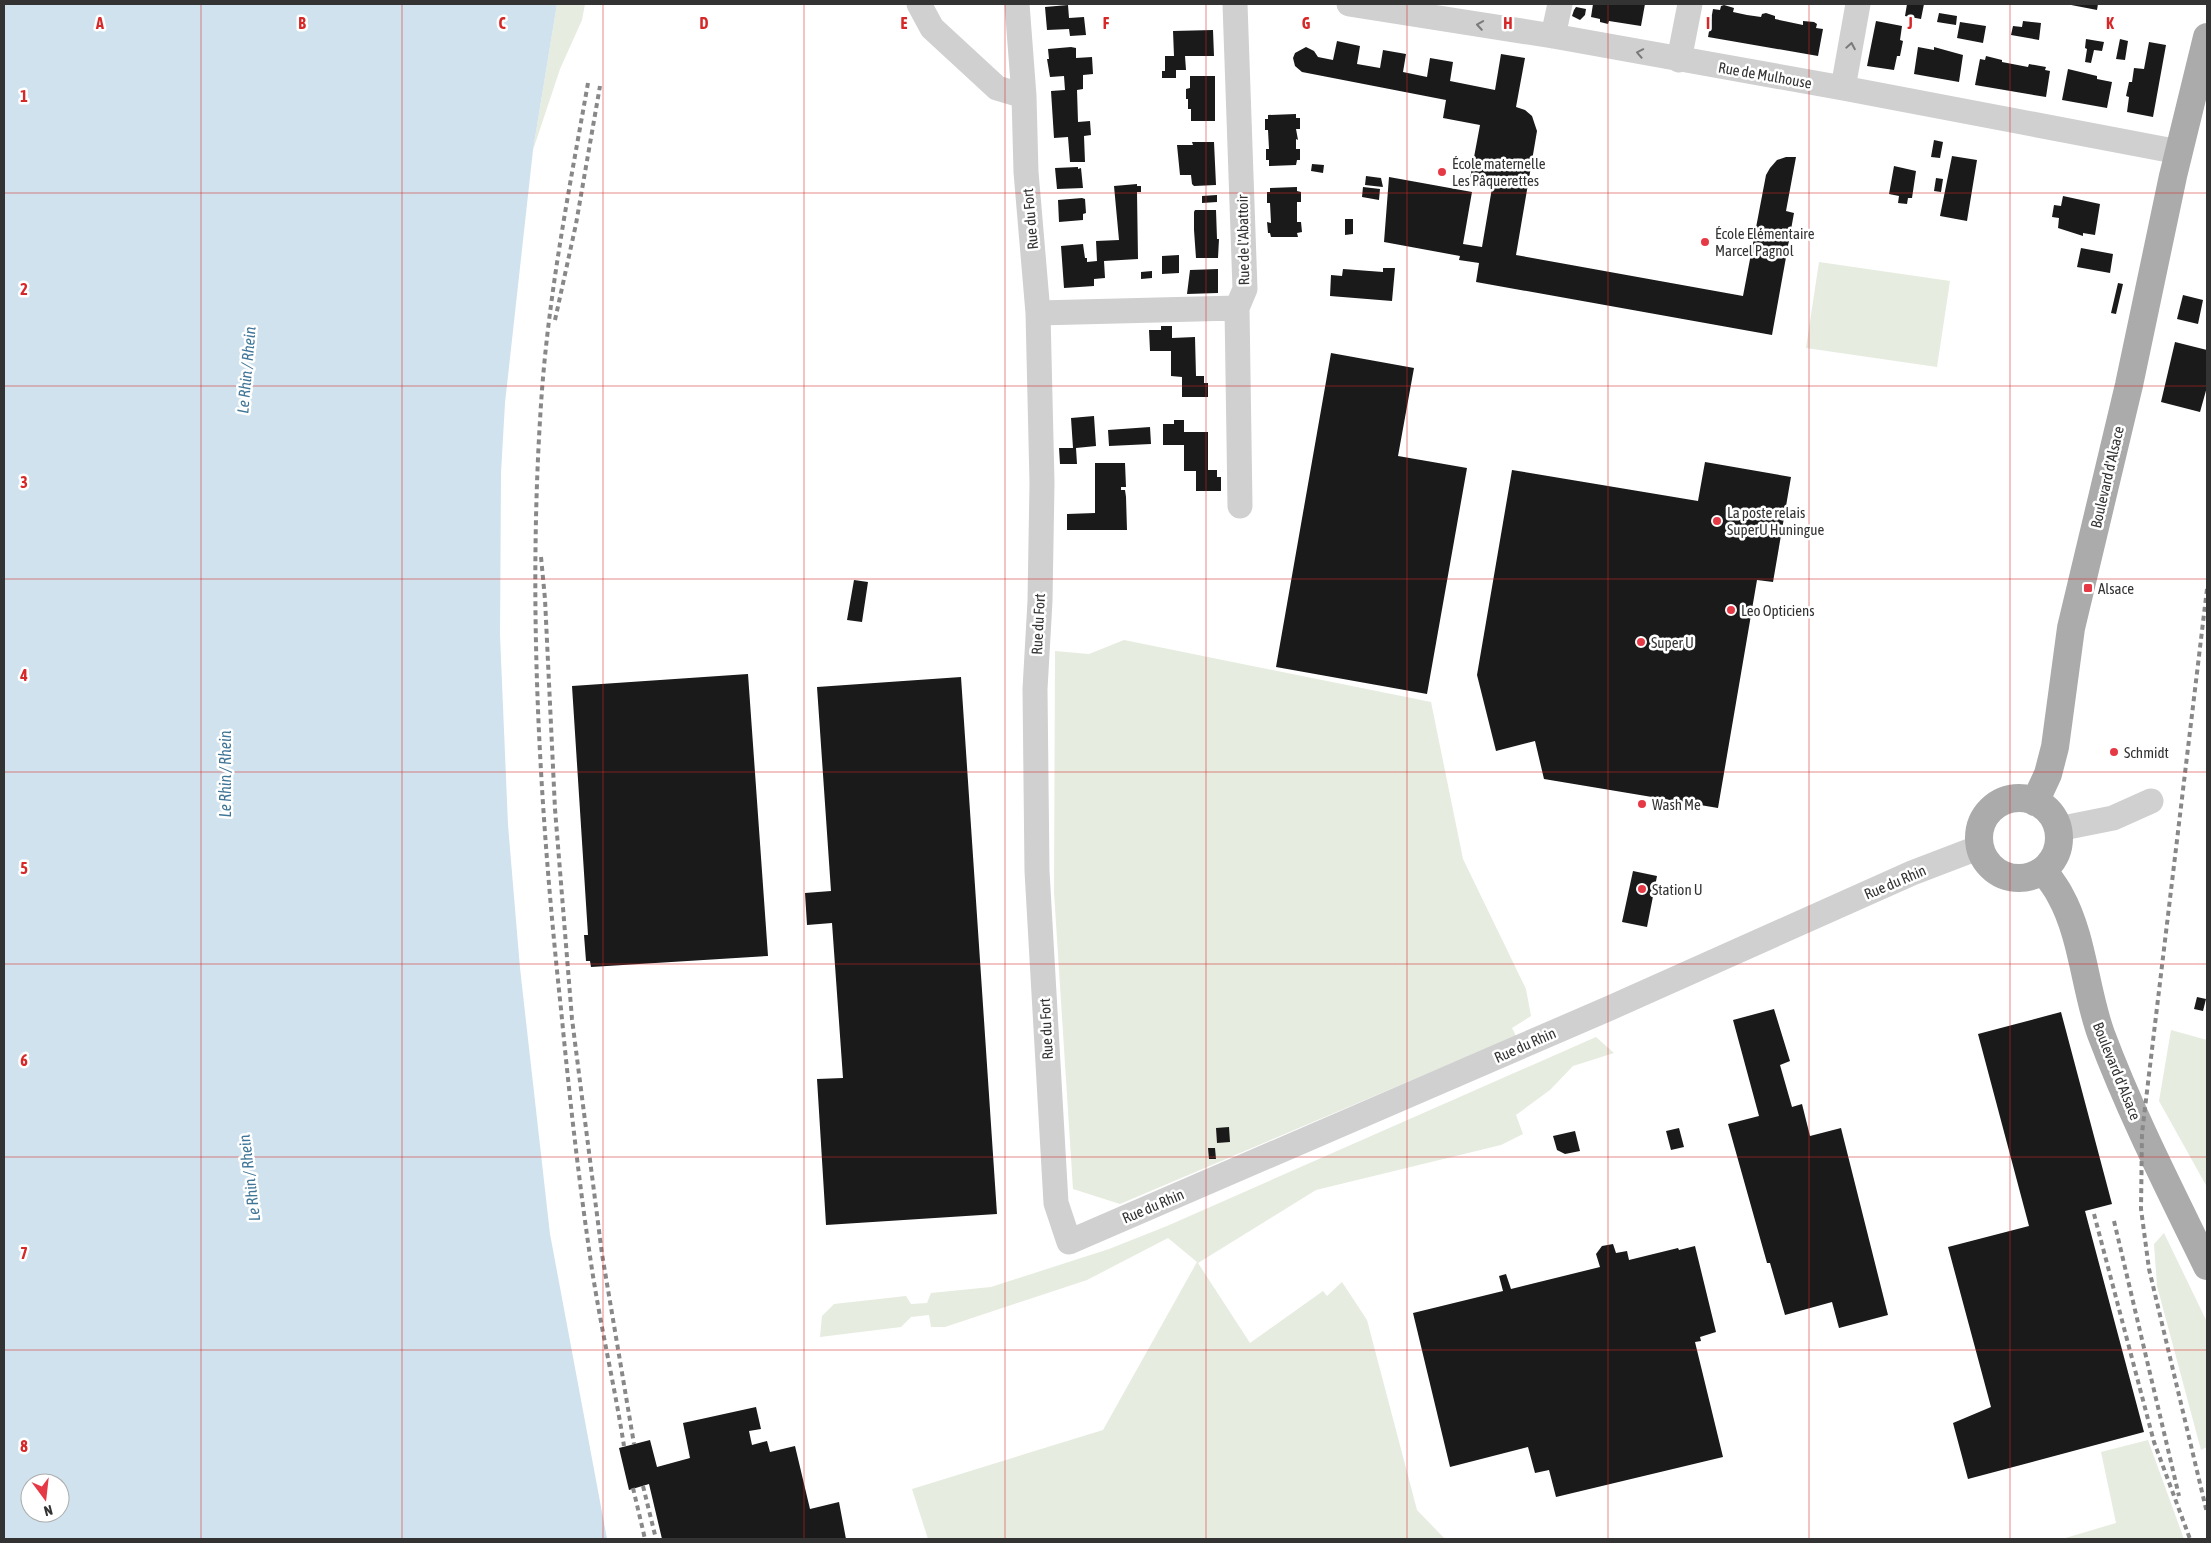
<svg xmlns="http://www.w3.org/2000/svg" width="2211" height="1543" font-family="'Asap Condensed',sans-serif">
<rect width="100%" height="100%" fill="#fff"/>
<path fill="#e6ecdf" d="M 557,4 L 585,4 L 582,20 L 560,69 L 533,150 Z
M 1819,262 L 1950,281 L 1937,367 L 1806,348 Z
M 1124,640 L 1431,702 L 1463,859 L 1526,989 L 1531,1016 L 1512,1028 L 1516,1036 L 1120,1204 L 1073,1189 L 1054,892 L 1055,651 L 1089,654 Z
M 2171,1030 L 2207,1040 L 2207,1187 L 2159,1101 Z
M 1596,1037 L 1614,1053 L 1573,1066 L 1550,1090 L 1516,1115 L 1523,1134 L 1501,1145 L 1316,1190 L 1198,1263 L 1250,1343 L 1323,1291 L 1327,1296 L 1342,1282 L 1367,1320 L 1417,1510 L 1445,1539 L 928,1539 L 912,1489 L 1103,1430 L 1197,1262 L 1168,1238 L 1087,1280 L 945,1327 L 931,1327 L 929,1315 L 911,1317 L 901,1327 L 820,1337 L 822,1316 L 834,1304 L 906,1296 L 911,1304 L 927,1303 L 931,1293 L 991,1287 L 1109,1249 L 1167,1226 Z
M 2164,1233 L 2207,1322 L 2207,1447 L 2201,1450 L 2157,1286 L 2154,1244 Z
M 2148,1440 L 2184,1539 L 2062,1539 L 2116,1523 L 2101,1452 Z"/>
<path fill="#cfe2ee" fill-rule="evenodd" d="M 4,4 L 557,4 L 533,150 L 505,403 L 501,473 L 500,635 L 508,825 L 520,968 L 550,1234 L 607,1539 L 4,1539 ZM 30,1483 L 60,1483 L 60,1513 L 30,1513 Z"/>
<path fill="#1a1a1a" d="M 1593,4 L 1645,4 L 1641,26 L 1609,21 L 1608,24 L 1600,22 L 1600,19 L 1591,17 Z
M 1907,4 L 1924,4 L 1921,19 L 1905,16 Z
M 2066,4 L 2098,4 L 2097,10 Z
M 1068,5 L 1069,18 L 1084,17 L 1086,35 L 1070,36 L 1069,29 L 1047,30 L 1045,7 Z
M 1724,5 L 1734,8 L 1733,12 L 1747,15 L 1761,17 L 1762,14 L 1766,13 L 1775,16 L 1775,19 L 1803,25 L 1803,21 L 1814,22 L 1817,24 L 1816,28 L 1823,29 L 1818,56 L 1708,37 L 1713,9 L 1720,10 L 1721,6 Z
M 1576,7 L 1586,9 L 1585,15 L 1580,20 L 1572,16 L 1574,10 Z
M 1939,13 L 1957,16 L 1956,25 L 1937,22 Z
M 1876,21 L 1902,26 L 1900,40 L 1903,41 L 1900,56 L 1897,56 L 1894,70 L 1867,66 Z
M 2023,21 L 2041,23 L 2039,40 L 2011,35 L 2013,26 L 2022,27 Z
M 1960,22 L 1986,26 L 1983,43 L 1957,38 Z
M 1213,30 L 1214,56 L 1185,56 L 1186,70 L 1176,70 L 1176,78 L 1162,78 L 1162,71 L 1165,71 L 1165,56 L 1174,56 L 1173,31 Z
M 2086,39 L 2104,42 L 2102,51 L 2094,50 L 2091,63 L 2085,62 L 2087,49 L 2085,48 Z
M 2120,39 L 2128,41 L 2125,60 L 2116,59 Z
M 1337,41 L 1360,46 L 1357,64 L 1380,68 L 1383,50 L 1406,54 L 1403,72 L 1427,77 L 1430,58 L 1453,62 L 1450,81 L 1495,90 L 1501,54 L 1525,58 L 1516,107 L 1525,110 L 1532,116 L 1537,131 L 1516,255 L 1743,296 L 1766,175 L 1770,168 L 1777,160 L 1786,157 L 1796,157 L 1786,211 L 1794,213 L 1772,335 L 1476,282 L 1479,263 L 1459,260 L 1460,256 L 1384,242 L 1389,177 L 1472,192 L 1463,244 L 1482,247 L 1492,188 L 1469,184 L 1480,125 L 1443,118 L 1446,100 L 1302,72 L 1295,66 L 1293,58 L 1295,53 L 1306,47 L 1314,51 L 1318,57 L 1333,60 Z
M 2149,42 L 2166,45 L 2153,117 L 2127,112 L 2129,97 L 2126,96 L 2129,82 L 2132,82 L 2134,68 L 2144,69 Z
M 1071,47 L 1076,48 L 1076,58 L 1092,57 L 1093,74 L 1083,75 L 1083,89 L 1077,90 L 1078,122 L 1090,121 L 1091,135 L 1084,136 L 1085,162 L 1070,162 L 1068,137 L 1054,138 L 1051,91 L 1065,90 L 1064,76 L 1050,77 L 1047,59 L 1049,59 L 1048,49 Z
M 1918,47 L 1934,50 L 1934,47 L 1963,55 L 1959,82 L 1914,74 Z
M 1986,56 L 2002,60 L 2002,62 L 2028,67 L 2029,64 L 2046,67 L 2045,70 L 2050,71 L 2046,97 L 1975,85 L 1980,59 L 1985,60 Z
M 2068,69 L 2097,76 L 2097,79 L 2112,82 L 2107,108 L 2062,100 Z
M 1190,76 L 1215,76 L 1215,121 L 1191,121 L 1191,109 L 1188,109 L 1188,99 L 1186,99 L 1186,89 L 1190,88 Z
M 1296,114 L 1296,118 L 1300,118 L 1300,129 L 1296,129 L 1298,140 L 1296,139 L 1296,149 L 1300,149 L 1300,160 L 1297,160 L 1296,165 L 1269,166 L 1269,160 L 1266,160 L 1266,149 L 1269,149 L 1268,130 L 1265,130 L 1265,119 L 1268,119 L 1268,115 Z
M 1934,140 L 1943,142 L 1940,158 L 1931,157 Z
M 1192,142 L 1214,142 L 1216,185 L 1194,186 L 1192,184 L 1191,175 L 1180,175 L 1177,145 L 1193,145 Z
M 1952,156 L 1977,160 L 1967,221 L 1940,216 Z
M 1312,164 L 1324,165 L 1323,173 L 1311,171 Z
M 1894,166 L 1916,171 L 1912,198 L 1908,198 L 1907,204 L 1898,203 L 1899,196 L 1889,194 Z
M 1078,167 L 1078,169 L 1081,168 L 1083,188 L 1057,189 L 1055,168 Z
M 1366,176 L 1381,178 L 1383,187 L 1365,185 Z
M 1936,178 L 1943,179 L 1941,192 L 1934,191 Z
M 1137,184 L 1137,186 L 1141,186 L 1141,192 L 1137,192 L 1138,259 L 1104,261 L 1105,278 L 1094,279 L 1094,286 L 1064,288 L 1061,246 L 1083,244 L 1085,258 L 1087,258 L 1087,262 L 1097,261 L 1096,241 L 1119,240 L 1114,186 Z
M 1297,187 L 1297,191 L 1301,192 L 1301,202 L 1297,202 L 1297,222 L 1301,222 L 1302,232 L 1297,233 L 1298,237 L 1271,237 L 1270,233 L 1268,233 L 1267,222 L 1271,223 L 1270,203 L 1267,203 L 1267,192 L 1270,192 L 1270,188 Z
M 1363,187 L 1380,189 L 1379,200 L 1362,197 Z
M 1217,195 L 1217,202 L 1202,203 L 1202,196 Z
M 2063,196 L 2100,204 L 2095,235 L 2083,233 L 2083,236 L 2058,228 L 2059,218 L 2052,217 L 2054,205 L 2061,206 Z
M 1082,198 L 1085,199 L 1086,213 L 1083,214 L 1083,220 L 1059,222 L 1058,200 Z
M 1195,210 L 1216,210 L 1217,239 L 1219,239 L 1218,258 L 1196,258 L 1194,230 L 1194,212 Z
M 1345,219 L 1353,219 L 1353,234 L 1345,235 Z
M 2081,248 L 2113,254 L 2110,273 L 2077,267 Z
M 1179,255 L 1179,273 L 1162,274 L 1162,256 Z
M 1383,268 L 1395,268 L 1392,301 L 1330,296 L 1331,275 L 1342,276 L 1343,269 L 1383,272 Z
M 1218,269 L 1218,293 L 1187,294 L 1190,270 Z
M 1152,271 L 1152,278 L 1141,279 L 1141,272 Z
M 2118,283 L 2123,284 L 2116,314 L 2111,313 Z
M 2183,295 L 2203,300 L 2198,324 L 2177,319 Z
M 1161,326 L 1172,326 L 1172,338 L 1195,337 L 1196,376 L 1204,376 L 1204,383 L 1208,383 L 1208,397 L 1182,397 L 1182,377 L 1171,376 L 1171,351 L 1150,351 L 1149,330 L 1161,330 Z
M 2175,342 L 2207,350 L 2207,387 L 2200,412 L 2161,402 Z
M 1331,353 L 1414,368 L 1398,456 L 1467,468 L 1427,694 L 1276,667 Z
M 1094,416 L 1096,446 L 1076,448 L 1077,464 L 1060,464 L 1059,448 L 1073,448 L 1071,418 Z
M 1174,420 L 1184,420 L 1184,432 L 1208,432 L 1208,470 L 1217,470 L 1217,477 L 1221,477 L 1221,491 L 1196,491 L 1196,471 L 1184,471 L 1184,445 L 1163,445 L 1163,424 L 1174,424 Z
M 1150,427 L 1151,444 L 1109,446 L 1108,430 Z
M 1705,462 L 1791,477 L 1773,582 L 1757,580 L 1718,808 L 1544,779 L 1535,741 L 1496,751 L 1477,675 L 1512,470 L 1698,501 Z
M 1095,463 L 1125,463 L 1126,487 L 1121,487 L 1121,490 L 1125,490 L 1126,497 L 1127,530 L 1067,530 L 1067,514 L 1095,513 Z
M 854,580 L 868,582 L 862,622 L 847,620 Z
M 748,674 L 768,956 L 591,967 L 590,961 L 586,961 L 584,935 L 588,935 L 572,686 Z
M 961,677 L 997,1214 L 826,1225 L 817,1079 L 843,1078 L 832,923 L 807,925 L 805,893 L 831,891 L 817,687 Z
M 1633,871 L 1657,876 L 1647,927 L 1622,922 Z
M 2197,997 L 2206,999 L 2203,1011 L 2194,1009 Z
M 1774,1009 L 1790,1061 L 1780,1065 L 1792,1107 L 1802,1104 L 1810,1136 L 1841,1128 L 1888,1315 L 1839,1328 L 1832,1302 L 1785,1315 L 1770,1263 L 1767,1263 L 1728,1124 L 1759,1116 L 1733,1020 Z
M 2061,1012 L 2112,1204 L 2085,1211 L 2144,1432 L 1968,1479 L 1953,1423 L 1991,1407 L 1948,1247 L 2029,1226 L 1978,1034 Z
M 1229,1127 L 1230,1142 L 1217,1143 L 1216,1128 Z
M 1679,1128 L 1684,1147 L 1671,1150 L 1666,1131 Z
M 1575,1131 L 1580,1151 L 1565,1154 L 1557,1150 L 1553,1136 Z
M 1208,1148 L 1215,1148 L 1216,1159 L 1209,1159 Z
M 1613,1244 L 1616,1253 L 1627,1251 L 1629,1260 L 1678,1248 L 1679,1250 L 1695,1246 L 1716,1332 L 1700,1337 L 1701,1341 L 1695,1342 L 1723,1457 L 1556,1497 L 1549,1470 L 1535,1473 L 1528,1447 L 1450,1467 L 1413,1313 L 1503,1291 L 1499,1276 L 1506,1274 L 1511,1289 L 1600,1267 L 1596,1254 L 1602,1246 Z
M 756,1407 L 761,1429 L 749,1431 L 752,1445 L 767,1441 L 770,1452 L 795,1446 L 810,1509 L 839,1502 L 846,1539 L 662,1539 L 649,1484 L 629,1490 L 619,1448 L 650,1440 L 657,1467 L 690,1458 L 683,1423 Z"/>
<g fill="none" stroke-linecap="round" stroke-linejoin="round">
<path stroke="#d0d0d0" stroke-width="25" d="M 919,4 L 932,28 L 997,88 L 1024,96
M 1017,4 L 1024,96 L 1026,172 L 1038,313 L 1042,483 L 1040,601 L 1035,689 L 1037,871 L 1056,1203 L 1069,1242 L 1610,1008 L 1912,873 L 1980,847
M 1235,4 L 1245,289 L 1237,308 L 1240,506
M 1349,4 L 1553,36 L 1843,88 L 2179,152
M 1553,36 L 1560,4
M 1679,60 L 1690,4
M 1843,88 L 1858,4
M 1038,313 L 1237,308
M 2058,829 L 2113,818 L 2151,801"/>
<path stroke="#ababab" stroke-width="28" d="M1979 838a40 40 0 1 1 80 0a40 40 0 1 1-80 0Z
M 2035,802 L 2048,774 L 2055,747 L 2071,628 L 2129,385 L 2173,176 L 2207,37
M 2043,870 C 2049,878 2056,887 2060,895 C 2083,936 2085,990 2101,1034 C 2131,1114 2170,1190 2207,1266"/>
<path stroke="#888" stroke-width="4" stroke-dasharray="5 4" stroke-linecap="butt" d="M 588,83 C 570,185 550,286 542,390 C 527,596 539,804 561,1009 C 569,1092 578,1174 590,1256 C 599,1320 614,1382 624,1446
M 555,320 L 576,224 L 600,86
M 541,557 L 545,599 L 555,809 L 572,1019 L 602,1254 L 634,1444
M 2207,589 L 2142,1133 L 2141,1209 L 2149,1269 L 2207,1513
M 2094,1214 L 2154,1442 L 2190,1539
M 2114,1221 L 2179,1496
M 643,1486 L 656,1539
M 633,1488 L 645,1539"/>
</g>
<defs><path id="oneway-chevron" d="M-2-3.5L2.5 0L-2 3.5" fill="none" stroke-width="1.6" stroke-linecap="round" stroke-linejoin="round" transform="scale(1.25)"/></defs>
<g stroke="#7a7a7a">
<use href="#oneway-chevron" transform="translate(1480 25) rotate(-171)"/>
<use href="#oneway-chevron" transform="translate(1851 46) rotate(-80)"/>
<use href="#oneway-chevron" transform="translate(1640 53) rotate(-169)"/>
</g>
<path fill="none" stroke="#d62828" stroke-width="1" stroke-opacity="0.55" d="M 201,4 L 201,1539M 402,4 L 402,1539M 603,4 L 603,1539M 804,4 L 804,1539M 1005,4 L 1005,1539M 1206,4 L 1206,1539M 1407,4 L 1407,1539M 1608,4 L 1608,1539M 1809,4 L 1809,1539M 2010,4 L 2010,1539M 4,193 L 2207,193M 4,386 L 2207,386M 4,579 L 2207,579M 4,772 L 2207,772M 4,964 L 2207,964M 4,1157 L 2207,1157M 4,1350 L 2207,1350"/>
<g fill="#e63946" stroke="#fff" stroke-width="2">
<circle cx="1442" cy="172" r="5"/>
<circle cx="1705" cy="242" r="5"/>
<circle cx="1717" cy="521" r="5"/>
<rect x="2083" y="583" width="10" height="10" rx="2.5"/>
<circle cx="1731" cy="610" r="5"/>
<circle cx="1641" cy="642" r="5"/>
<circle cx="2114" cy="752" r="5"/>
<circle cx="1642" cy="804" r="5"/>
<circle cx="1642" cy="889" r="5"/>
</g>
<g text-anchor="middle" dominant-baseline="central" stroke-width="5" stroke-linejoin="round" paint-order="stroke">
<g font-size="15" fill="#333" stroke="#fff">
<text transform="translate(1765 75) rotate(10)">Rue de Mulhouse</text>
<text transform="translate(1030 219) rotate(-95)">Rue du Fort</text>
<text transform="translate(1243 240) rotate(-91)">Rue de l'Abattoir</text>
<text transform="translate(2107 477) rotate(-77)">Boulevard d'Alsace</text>
<text transform="translate(1038 624) rotate(-87)">Rue du Fort</text>
<text transform="translate(1895 882) rotate(-23)">Rue du Rhin</text>
<text transform="translate(1046 1029) rotate(-93)">Rue du Fort</text>
<text transform="translate(1525 1045) rotate(-24)">Rue du Rhin</text>
<text transform="translate(2117 1071) rotate(68)">Boulevard d'Alsace</text>
<text transform="translate(1153 1206) rotate(-23)">Rue du Rhin</text>
</g>
<g font-size="15" fill="#333" stroke="#fff" text-anchor="start">
<text x="1452" y="163">École maternelle<tspan x="1452" dy="17">Les Pâquerettes</tspan></text>
<text x="1715" y="233">École Elémentaire<tspan x="1715" dy="17">Marcel Pagnol</tspan></text>
<text x="1727" y="512">La poste relais<tspan x="1727" dy="17">SuperU Huningue</tspan></text>
<text x="2098" y="588">Alsace</text>
<text x="1741" y="610">Leo Opticiens</text>
<text x="1651" y="642">Super U</text>
<text x="2124" y="752">Schmidt</text>
<text x="1652" y="804">Wash Me</text>
<text x="1652" y="889">Station U</text>
</g>
<g font-size="16" font-style="italic" fill="#3f7597" stroke="#fff">
<text transform="translate(246 370) rotate(-85)">Le Rhin / Rhein</text>
<text transform="translate(225 774) rotate(-90)">Le Rhin / Rhein</text>
<text transform="translate(249 1178) rotate(-97)">Le Rhin / Rhein</text>
</g>
</g>
<g font-size="16" text-anchor="middle" font-weight="bold" fill="#d62828" stroke="#fff" stroke-width="5" stroke-linejoin="round" paint-order="stroke">
<text x="100" y="29">A</text>
<text x="302" y="29">B</text>
<text x="502" y="29">C</text>
<text x="704" y="29">D</text>
<text x="904" y="29">E</text>
<text x="1106" y="29">F</text>
<text x="1306" y="29">G</text>
<text x="1508" y="29">H</text>
<text x="1708" y="29">I</text>
<text x="1910" y="29">J</text>
<text x="2110" y="29">K</text>
<text x="24" y="102">1</text>
<text x="24" y="295">2</text>
<text x="24" y="488">3</text>
<text x="24" y="681">4</text>
<text x="24" y="874">5</text>
<text x="24" y="1066">6</text>
<text x="24" y="1259">7</text>
<text x="24" y="1452">8</text>
</g>
<rect width="2211" height="1543" fill="none" stroke="#333333" stroke-width="10"/>
<g transform="translate(45 1498) rotate(165)"><circle r="24" fill="#ffffff" stroke="#adadad"/>
<path d="M0-4L9 19L0 12L-9 19Z" fill="#e63946"/>
<text y="-8" font-size="14" font-weight="bold" text-anchor="middle" fill="#333333">N</text>
</g>
</svg>
